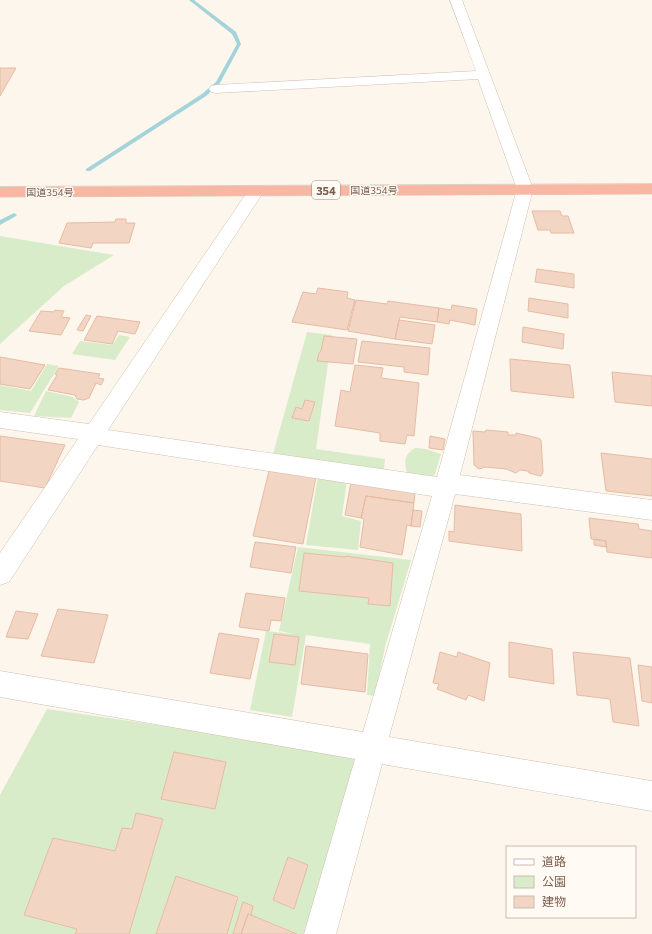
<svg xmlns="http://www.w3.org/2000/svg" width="652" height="934" font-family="Commissioner,'Noto Sans JP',sans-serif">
<rect width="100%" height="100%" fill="#fdf6ec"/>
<path fill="#d8ecc9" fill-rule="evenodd" d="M 0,236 L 114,255 L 64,286 L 0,344 Z
M 307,332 L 332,335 L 316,449 L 385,459 L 384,470 L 273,454 Z
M 119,335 L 130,337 L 115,360 L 72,354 L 80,341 L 112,345 Z
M 47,364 L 59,366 L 30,413 L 0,410 L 0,385 L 31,391 Z
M 46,391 L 73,397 L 79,402 L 71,418 L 34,416 Z
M 415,448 L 426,449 L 441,454 L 435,474 L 431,479 L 407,473 C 404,461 404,455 415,448 Z
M 318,476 L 347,481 L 342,516 L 361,521 L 358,550 L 306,545 Z
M 298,547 L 411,560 L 385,647 L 375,696 L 367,695 L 370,644 L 306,635 L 292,717 L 250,710 L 266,631 L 295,634 L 279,631 ZM 304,553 L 345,557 L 347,556 L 364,559 L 369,561 L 390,606 L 368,604 L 369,598 L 299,591 ZM 274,634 L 299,637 L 269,662 Z
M 47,709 L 359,754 L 305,934 L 297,934 L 251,915 L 253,906 L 243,902 L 233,934 L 227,934 L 238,897 L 176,876 L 156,934 L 129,934 L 163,819 L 136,814 L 132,829 L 115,851 L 53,838 L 24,915 L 77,929 L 75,934 L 0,934 L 0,795 ZM 174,752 L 225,762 L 215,809 L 161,799 ZM 288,857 L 307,865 L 293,909 L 273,900 Z"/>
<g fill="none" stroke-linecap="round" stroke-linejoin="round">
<path fill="#a5d3da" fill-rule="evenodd" d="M 189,0 L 194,0 L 236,32 L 241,44 L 220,83 L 206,96 L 90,171 L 86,171 L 86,169 L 202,94 L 216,82 L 237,44 L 232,34 Z
M 14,213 L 17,215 L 16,216 L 0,225 L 0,220 Z"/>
</g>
<path fill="#f3d5c3" stroke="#e6bba3" d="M 0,68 L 16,68 L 0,96 Z
M 532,211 L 560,211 L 562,216 L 568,216 L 574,233 L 551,233 L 550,230 L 538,230 Z
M 116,219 L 126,219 L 126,223 L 135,223 L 129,243 L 93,243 L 91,248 L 59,243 L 67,223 L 115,222 Z
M 537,269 L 574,274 L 574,288 L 535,282 Z
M 318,288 L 348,292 L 347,298 L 355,300 L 347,330 L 292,322 L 303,292 L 316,294 Z
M 529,298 L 568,304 L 568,318 L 528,311 Z
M 356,300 L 387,304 L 388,301 L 439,308 L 437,322 L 400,317 L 395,339 L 348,331 Z
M 452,305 L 477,309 L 475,325 L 450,320 L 449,324 L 437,322 L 439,308 L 451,310 Z
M 55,310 L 64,311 L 61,317 L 70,318 L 61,335 L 29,331 L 41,311 L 54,312 Z
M 86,315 L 91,316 L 83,331 L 77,330 Z
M 97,316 L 140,322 L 135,334 L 118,331 L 112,344 L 84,340 Z
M 399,320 L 435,325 L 432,344 L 395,339 Z
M 523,327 L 564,334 L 563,349 L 522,342 Z
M 324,336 L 357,339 L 353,364 L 317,361 L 319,353 L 321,351 Z
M 362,341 L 430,348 L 428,375 L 404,372 L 404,367 L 358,362 Z
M 0,357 L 45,365 L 30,389 L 0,384 Z
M 510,359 L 570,365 L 574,398 L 511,391 Z
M 355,365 L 383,368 L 381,378 L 419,383 L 414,436 L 407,435 L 405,444 L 380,441 L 380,433 L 335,426 L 341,390 L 350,392 Z
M 59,368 L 100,374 L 98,378 L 104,379 L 101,385 L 96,383 L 89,398 L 84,400 L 77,399 L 75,395 L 48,390 L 57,375 L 55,374 Z
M 612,372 L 652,376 L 652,406 L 615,402 Z
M 305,400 L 315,402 L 309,421 L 292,418 L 296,407 L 302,409 Z
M 486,430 L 508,432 L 508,435 L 516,435 L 516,433 L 538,438 L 541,440 L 543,472 L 541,476 L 529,473 L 528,471 L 520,470 L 516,473 L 506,469 L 485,467 L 479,469 L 474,465 L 473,431 L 485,432 Z
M 0,436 L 65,445 L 45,488 L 0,481 Z
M 430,436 L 445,439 L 443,450 L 429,448 Z
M 601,453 L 652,459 L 652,496 L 606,491 Z
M 269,471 L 316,477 L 303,544 L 253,536 Z
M 351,482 L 415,493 L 414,503 L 366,496 L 361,518 L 345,515 Z
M 366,496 L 414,503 L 411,526 L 407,525 L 402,555 L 360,547 L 364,519 L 361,518 Z
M 455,505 L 521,514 L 522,551 L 449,541 L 449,531 L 454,532 Z
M 413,510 L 422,511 L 420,527 L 411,526 Z
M 589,518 L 638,524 L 639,529 L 652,531 L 652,558 L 607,552 L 606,541 L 591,539 Z
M 594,539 L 606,541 L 606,547 L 594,545 Z
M 255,542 L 296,547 L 291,573 L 250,567 Z
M 304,553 L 345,557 L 346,556 L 393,563 L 390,606 L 368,604 L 369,598 L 299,591 Z
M 246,593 L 285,598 L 281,621 L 271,620 L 269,631 L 239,627 Z
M 58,609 L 108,615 L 94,663 L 41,656 Z
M 16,611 L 38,614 L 28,639 L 6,637 Z
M 219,633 L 259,639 L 250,679 L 210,673 Z
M 274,634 L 299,637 L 295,665 L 269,662 Z
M 509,642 L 552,649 L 554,684 L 509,677 Z
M 306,646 L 368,654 L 365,692 L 301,684 Z
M 440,652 L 457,657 L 458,652 L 490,663 L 484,701 L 468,695 L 466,700 L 437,689 L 439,684 L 433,683 Z
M 573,652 L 630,658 L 639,726 L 613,722 L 610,699 L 577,695 Z
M 638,665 L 652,667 L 652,703 L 642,701 Z
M 174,752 L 226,762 L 215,809 L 161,799 Z
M 136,813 L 163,819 L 129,934 L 75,934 L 77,929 L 24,915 L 53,838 L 115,851 L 122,828 L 132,829 Z
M 288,857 L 308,865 L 294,909 L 273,900 Z
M 176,876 L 238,897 L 227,934 L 156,934 Z
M 243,902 L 253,906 L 251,915 L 248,914 L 241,934 L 233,934 Z
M 248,914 L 251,915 L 297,934 L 241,934 Z"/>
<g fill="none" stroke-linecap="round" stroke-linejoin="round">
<defs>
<path id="street" d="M 450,0 L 462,0 L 533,189 L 460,475 L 652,500 L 652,520 L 455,494 L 389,737 L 652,781 L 652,811 L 382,764 L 336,934 L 304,934 L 355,759 L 0,697 L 0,671 L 363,732 L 432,496 L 98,445 L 9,582 L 0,585 L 0,553 L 78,439 L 0,428 L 0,412 L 89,424 L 250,188 L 256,186 L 262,188 L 264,191 L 108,430 L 437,477 L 517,189 L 478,79 L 216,93 L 211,92 L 209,89 L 211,86 L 216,85 L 476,71 Z"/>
<path id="highway" d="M 652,184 L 652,194 L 0,197 L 0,187 Z"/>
</defs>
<use href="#street" stroke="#d1beb0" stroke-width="1"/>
<use href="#highway" stroke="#dad1cd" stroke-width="1"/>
<use href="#street" fill="#fff" fill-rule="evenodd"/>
<use href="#highway" fill="#f7b7a3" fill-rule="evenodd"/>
</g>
<g text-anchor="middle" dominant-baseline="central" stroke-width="3" stroke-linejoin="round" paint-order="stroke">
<g font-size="10" fill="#7a5c4d" stroke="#fffaf3">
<text x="374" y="190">国道354号</text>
<text x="50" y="192">国道354号</text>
</g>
<rect fill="#fffaf3" stroke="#a28b7f" stroke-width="1" x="312" y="181" width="28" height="18" rx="3"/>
<g font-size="11" font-weight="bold" fill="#7a5c4d">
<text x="326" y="190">354</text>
</g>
</g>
<rect x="506" y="846" width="130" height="72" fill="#fffaf3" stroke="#cabbb1"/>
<rect x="514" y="859" width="20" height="6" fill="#ffffff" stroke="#cabbb1"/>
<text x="542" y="866" font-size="12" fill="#7a5c4d">道路</text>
<rect x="514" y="876" width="20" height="12" fill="#d8ecc9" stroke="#cabbb1"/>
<text x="542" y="886" font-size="12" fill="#7a5c4d">公園</text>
<rect x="514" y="896" width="20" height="12" fill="#f3d5c3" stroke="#cabbb1"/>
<text x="542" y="906" font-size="12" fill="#7a5c4d">建物</text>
</svg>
